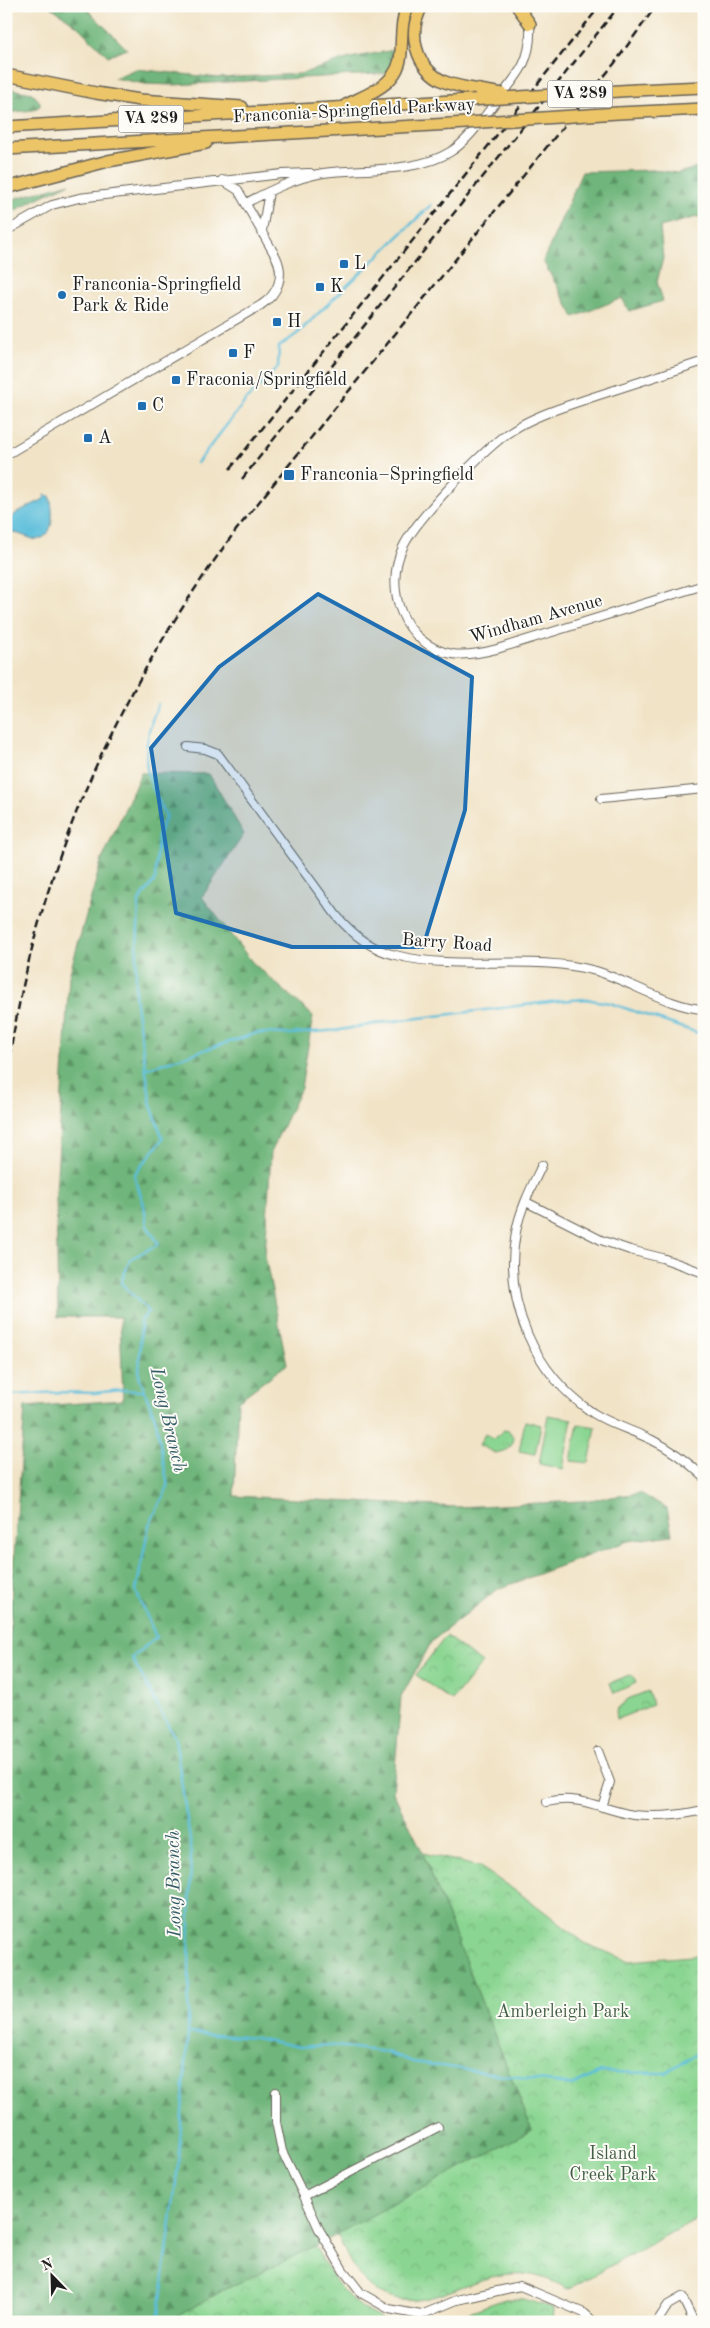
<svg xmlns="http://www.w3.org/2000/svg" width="710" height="2328" font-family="'Old Standard TT',serif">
<defs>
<pattern id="forest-firs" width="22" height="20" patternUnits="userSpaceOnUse" patternTransform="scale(1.25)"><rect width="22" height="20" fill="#6fb67b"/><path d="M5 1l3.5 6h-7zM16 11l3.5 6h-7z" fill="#5a9364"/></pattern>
<pattern id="park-crowns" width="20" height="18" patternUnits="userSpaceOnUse" patternTransform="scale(1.25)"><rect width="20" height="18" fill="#8ad591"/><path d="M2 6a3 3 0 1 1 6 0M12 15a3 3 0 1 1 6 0" fill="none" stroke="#76b67c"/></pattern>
</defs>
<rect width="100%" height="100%" fill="#fdfcf7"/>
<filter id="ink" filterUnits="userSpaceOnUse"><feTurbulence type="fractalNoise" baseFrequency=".02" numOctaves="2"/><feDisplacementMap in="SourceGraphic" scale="10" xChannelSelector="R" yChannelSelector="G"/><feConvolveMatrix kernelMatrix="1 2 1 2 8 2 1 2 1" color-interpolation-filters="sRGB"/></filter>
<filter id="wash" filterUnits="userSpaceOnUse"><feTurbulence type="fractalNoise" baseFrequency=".0096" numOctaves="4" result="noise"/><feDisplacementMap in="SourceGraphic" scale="20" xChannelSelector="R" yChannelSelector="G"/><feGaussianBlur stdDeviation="1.12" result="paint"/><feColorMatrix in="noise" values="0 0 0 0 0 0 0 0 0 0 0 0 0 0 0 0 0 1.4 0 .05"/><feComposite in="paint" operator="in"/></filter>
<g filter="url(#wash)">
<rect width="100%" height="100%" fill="#f1e3c6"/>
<path fill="#8ad591" stroke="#537856" d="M 548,1415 L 572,1419 L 563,1469 L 539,1464 Z
M 525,1421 L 541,1425 L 535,1454 L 519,1451 Z
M 578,1424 L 596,1427 L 589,1463 L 571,1461 Z"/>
<path fill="url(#forest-firs)" stroke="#46694c" d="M 50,6 L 84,6 L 127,49 L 108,56 L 77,26 Z
M 394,50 L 395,73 L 173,85 L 145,84 L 114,78 L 136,69 L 219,78 L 300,74 L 350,58 Z
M 6,88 L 32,93 L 40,102 L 40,106 L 33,110 L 6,113 Z
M 704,166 L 704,215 L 660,227 L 663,258 L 657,282 L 663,301 L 629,311 L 622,298 L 574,317 L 543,261 L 582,172 L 653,170 L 678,173 Z
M 70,183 L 34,200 L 6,216 L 6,201 Z
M 141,773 L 209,774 L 244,834 L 202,897 L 252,962 L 313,1016 L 301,1088 L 271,1151 L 265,1256 L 287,1364 L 238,1401 L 234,1496 L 457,1507 L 582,1501 L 640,1493 L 667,1508 L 672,1535 L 628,1541 L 498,1589 L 432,1641 L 401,1697 L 393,1792 L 423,1853 L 532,2130 L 315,2246 L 220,2292 L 169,2322 L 6,2322 L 6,1976 L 10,1968 L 6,1957 L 6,1721 L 12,1584 L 25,1407 L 123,1400 L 120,1317 L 58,1317 L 56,1192 L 69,976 L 101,862 Z"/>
<path fill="url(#park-crowns)" stroke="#537856" d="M 504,1430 L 509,1431 L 514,1438 C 512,1449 507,1450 496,1453 L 479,1445 L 485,1434 L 493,1439 Z
M 446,1636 L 482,1663 L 452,1701 L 416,1675 Z
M 629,1675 L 633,1676 L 636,1683 L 614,1693 L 610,1683 Z
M 648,1691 L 653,1705 L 617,1719 L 616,1710 L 628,1699 Z
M 423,1853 L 480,1867 L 532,1902 L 586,1944 L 629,1961 L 704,1955 L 704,2219 L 698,2218 L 568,2289 C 550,2279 531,2272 510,2274 C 459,2277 410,2328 363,2280 C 351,2268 344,2249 337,2234 L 532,2130 Z
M 315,2246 C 334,2281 349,2308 390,2322 L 169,2322 L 220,2292 Z
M 505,2299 L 524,2299 L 554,2308 L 553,2322 L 441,2322 Z"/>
<path fill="#5cbeda" stroke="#3c6d7b" d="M 45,495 L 50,496 C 53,511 56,537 36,540 L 10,531 L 7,523 C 15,510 32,506 44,499 Z"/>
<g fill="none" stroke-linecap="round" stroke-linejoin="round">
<path stroke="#5cbeda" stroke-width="2.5" d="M 197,463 L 247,399 L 278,367 L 279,347 L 298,333 L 431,205
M 158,704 C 148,728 141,758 151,784 C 155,795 161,805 166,816 L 158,836 L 155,880 L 139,901 L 135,997 L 151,1105 L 163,1139 L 134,1175 L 144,1205 L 147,1226 L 159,1244 L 130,1259 L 121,1283 L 148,1311 L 141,1321 L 139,1376 L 156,1421 L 168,1487 L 149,1525 L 136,1591 L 156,1637 L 132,1658 L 175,1738 L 191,1847 L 188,2033 L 178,2166 L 158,2322
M 145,1069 L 257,1033 L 290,1034 L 340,1030 L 386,1022 L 558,1001 L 585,999 L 610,1003 L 704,1035
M 11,1395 L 58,1392 L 94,1393 L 121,1390 L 145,1391
M 188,2033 L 256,2038 L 300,2047 L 328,2045 L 386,2052 L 413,2062 L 574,2085 L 601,2072 L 665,2073 L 704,2049"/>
</g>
</g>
<g filter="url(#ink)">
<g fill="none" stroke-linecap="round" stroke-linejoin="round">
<defs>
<path id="minor" d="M 246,203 C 271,190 295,178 323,173 C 362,168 416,173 450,152 C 470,140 484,116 499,98 C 520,73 532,59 530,24
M 6,231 L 52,205 L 79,198 L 282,174 L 310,173
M 262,231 L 269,192
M 704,361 C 669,372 634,384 599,395 C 567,406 533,415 505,435 C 479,455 417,518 403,547 C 383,589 403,645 452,654 C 467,656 482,653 497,649 L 704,585
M 6,455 L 261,305 C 278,294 285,276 276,257 L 238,190 L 222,180
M 188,747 L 205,749 L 218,754 L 336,915 C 352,934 370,949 395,955 C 461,972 530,953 596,971 C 627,980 674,1009 704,1009
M 601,799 L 704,789
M 542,1165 C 532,1186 520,1209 516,1232 C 503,1303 534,1373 593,1413 C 612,1425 632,1430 652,1440 C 671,1449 688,1462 704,1477
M 526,1202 L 601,1240 L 630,1250 L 662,1258 L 704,1273
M 598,1751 L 610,1782 L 602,1807
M 547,1802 C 582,1794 601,1810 634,1815 C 658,1818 681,1815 704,1810
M 276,2092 L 276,2122 L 282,2151 L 304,2196
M 438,2127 L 304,2196 L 319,2229 L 343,2270 L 361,2293 L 389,2309 L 421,2315 L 457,2300 L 520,2286 L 584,2313 L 594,2322
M 657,2322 L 668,2305 L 682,2297 L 694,2322"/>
<path id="primary" d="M 422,6 C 407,33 415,68 445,82 C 456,86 467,88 479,90
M 517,6 L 530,24
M 6,75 L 96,93 L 140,100 L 242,107
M 636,90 L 704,87
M 346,105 C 370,93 400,84 401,52 C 402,36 401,22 407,6
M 618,113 L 704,109
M 6,127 L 469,100
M 6,149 L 451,124
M 6,188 L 108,161 L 206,143"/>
</defs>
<use href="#minor" stroke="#676258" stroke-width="10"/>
<use href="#primary" stroke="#676258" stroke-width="14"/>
<use href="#minor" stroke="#fff" stroke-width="8"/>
<use href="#primary" stroke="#edc569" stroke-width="11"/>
<path stroke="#1c1c1c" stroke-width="2.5" stroke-dasharray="8 4" stroke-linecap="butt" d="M 230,469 L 600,6
M 242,479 L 619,6
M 6,1081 C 35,872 112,698 237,529 L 614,64 L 656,6"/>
<defs>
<path id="primary-bridge" d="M 479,90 L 503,94
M 469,100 L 636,90
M 451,124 L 618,113"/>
</defs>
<use href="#primary-bridge" stroke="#676258" stroke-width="14" stroke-linecap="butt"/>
<use href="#primary-bridge" stroke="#edc569" stroke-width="11"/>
</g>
</g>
<path fill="#1f6fb2" fill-opacity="0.2" stroke="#1f6fb2" stroke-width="4" stroke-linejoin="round" d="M 318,594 L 472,677 L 465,810 L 423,947 L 292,947 L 176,913 L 151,748 L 219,667 Z"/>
<g fill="#1f6fb2" stroke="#fdfcf7" stroke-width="2">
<rect x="339" y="259" width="10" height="10" rx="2.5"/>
<rect x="315" y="282" width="10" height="10" rx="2.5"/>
<circle cx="62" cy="295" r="5"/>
<rect x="272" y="317" width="10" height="10" rx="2.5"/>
<rect x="228" y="348" width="10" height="10" rx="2.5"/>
<rect x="171" y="375" width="10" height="10" rx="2.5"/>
<rect x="137" y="401" width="10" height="10" rx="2.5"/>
<rect x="83" y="433" width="10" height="10" rx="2.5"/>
<rect x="283" y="469" width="12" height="12" rx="2.5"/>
</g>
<g text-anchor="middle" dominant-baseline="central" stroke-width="4" stroke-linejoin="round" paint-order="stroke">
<g fill="#fdfcf7" stroke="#605f5e" stroke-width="1">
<rect x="547.5" y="80.5" width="65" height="27" rx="4"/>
<rect x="118.5" y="105.5" width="65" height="27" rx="4"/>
</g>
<g font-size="16" font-weight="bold" fill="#1c1c1c">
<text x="580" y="94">VA 289</text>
<text x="151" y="119">VA 289</text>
</g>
<g font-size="18" fill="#1c1c1c" stroke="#fdfcf7">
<text transform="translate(354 111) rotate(-3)">Franconia-Springfield Parkway</text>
<text transform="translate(536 619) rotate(-16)">Windham Avenue</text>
<text transform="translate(447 943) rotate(4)">Barry Road</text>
</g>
<g font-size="18" fill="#1c1c1c" stroke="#fdfcf7" text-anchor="start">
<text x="354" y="264">L</text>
<text x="72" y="285">Franconia-Springfield<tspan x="72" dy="21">Park &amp; Ride</tspan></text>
<text x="330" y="287">K</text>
<text x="287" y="322">H</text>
<text x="243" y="353">F</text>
<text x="186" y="380">Fraconia/Springfield</text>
<text x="152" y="406">C</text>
<text x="98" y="438">A</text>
<text x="300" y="475">Franconia–Springfield</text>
</g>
<g font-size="18" fill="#425d45" stroke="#fdfcf7">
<text x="563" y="2012">Amberleigh Park</text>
<text x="613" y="2154">Island<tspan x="613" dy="21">Creek Park</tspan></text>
</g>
<g font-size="19" font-style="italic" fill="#365d68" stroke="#fdfcf7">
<text transform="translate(167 1420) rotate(77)">Long Branch</text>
<text transform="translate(175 1884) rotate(-91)">Long Branch</text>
</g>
</g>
<rect width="710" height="2328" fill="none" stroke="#fdfcf7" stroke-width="25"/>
<g transform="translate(52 2276) rotate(337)" stroke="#fdfcf7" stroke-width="4" paint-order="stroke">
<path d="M0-4L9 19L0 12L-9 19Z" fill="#1c1c1c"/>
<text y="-8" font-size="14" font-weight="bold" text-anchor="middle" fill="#1c1c1c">N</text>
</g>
</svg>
